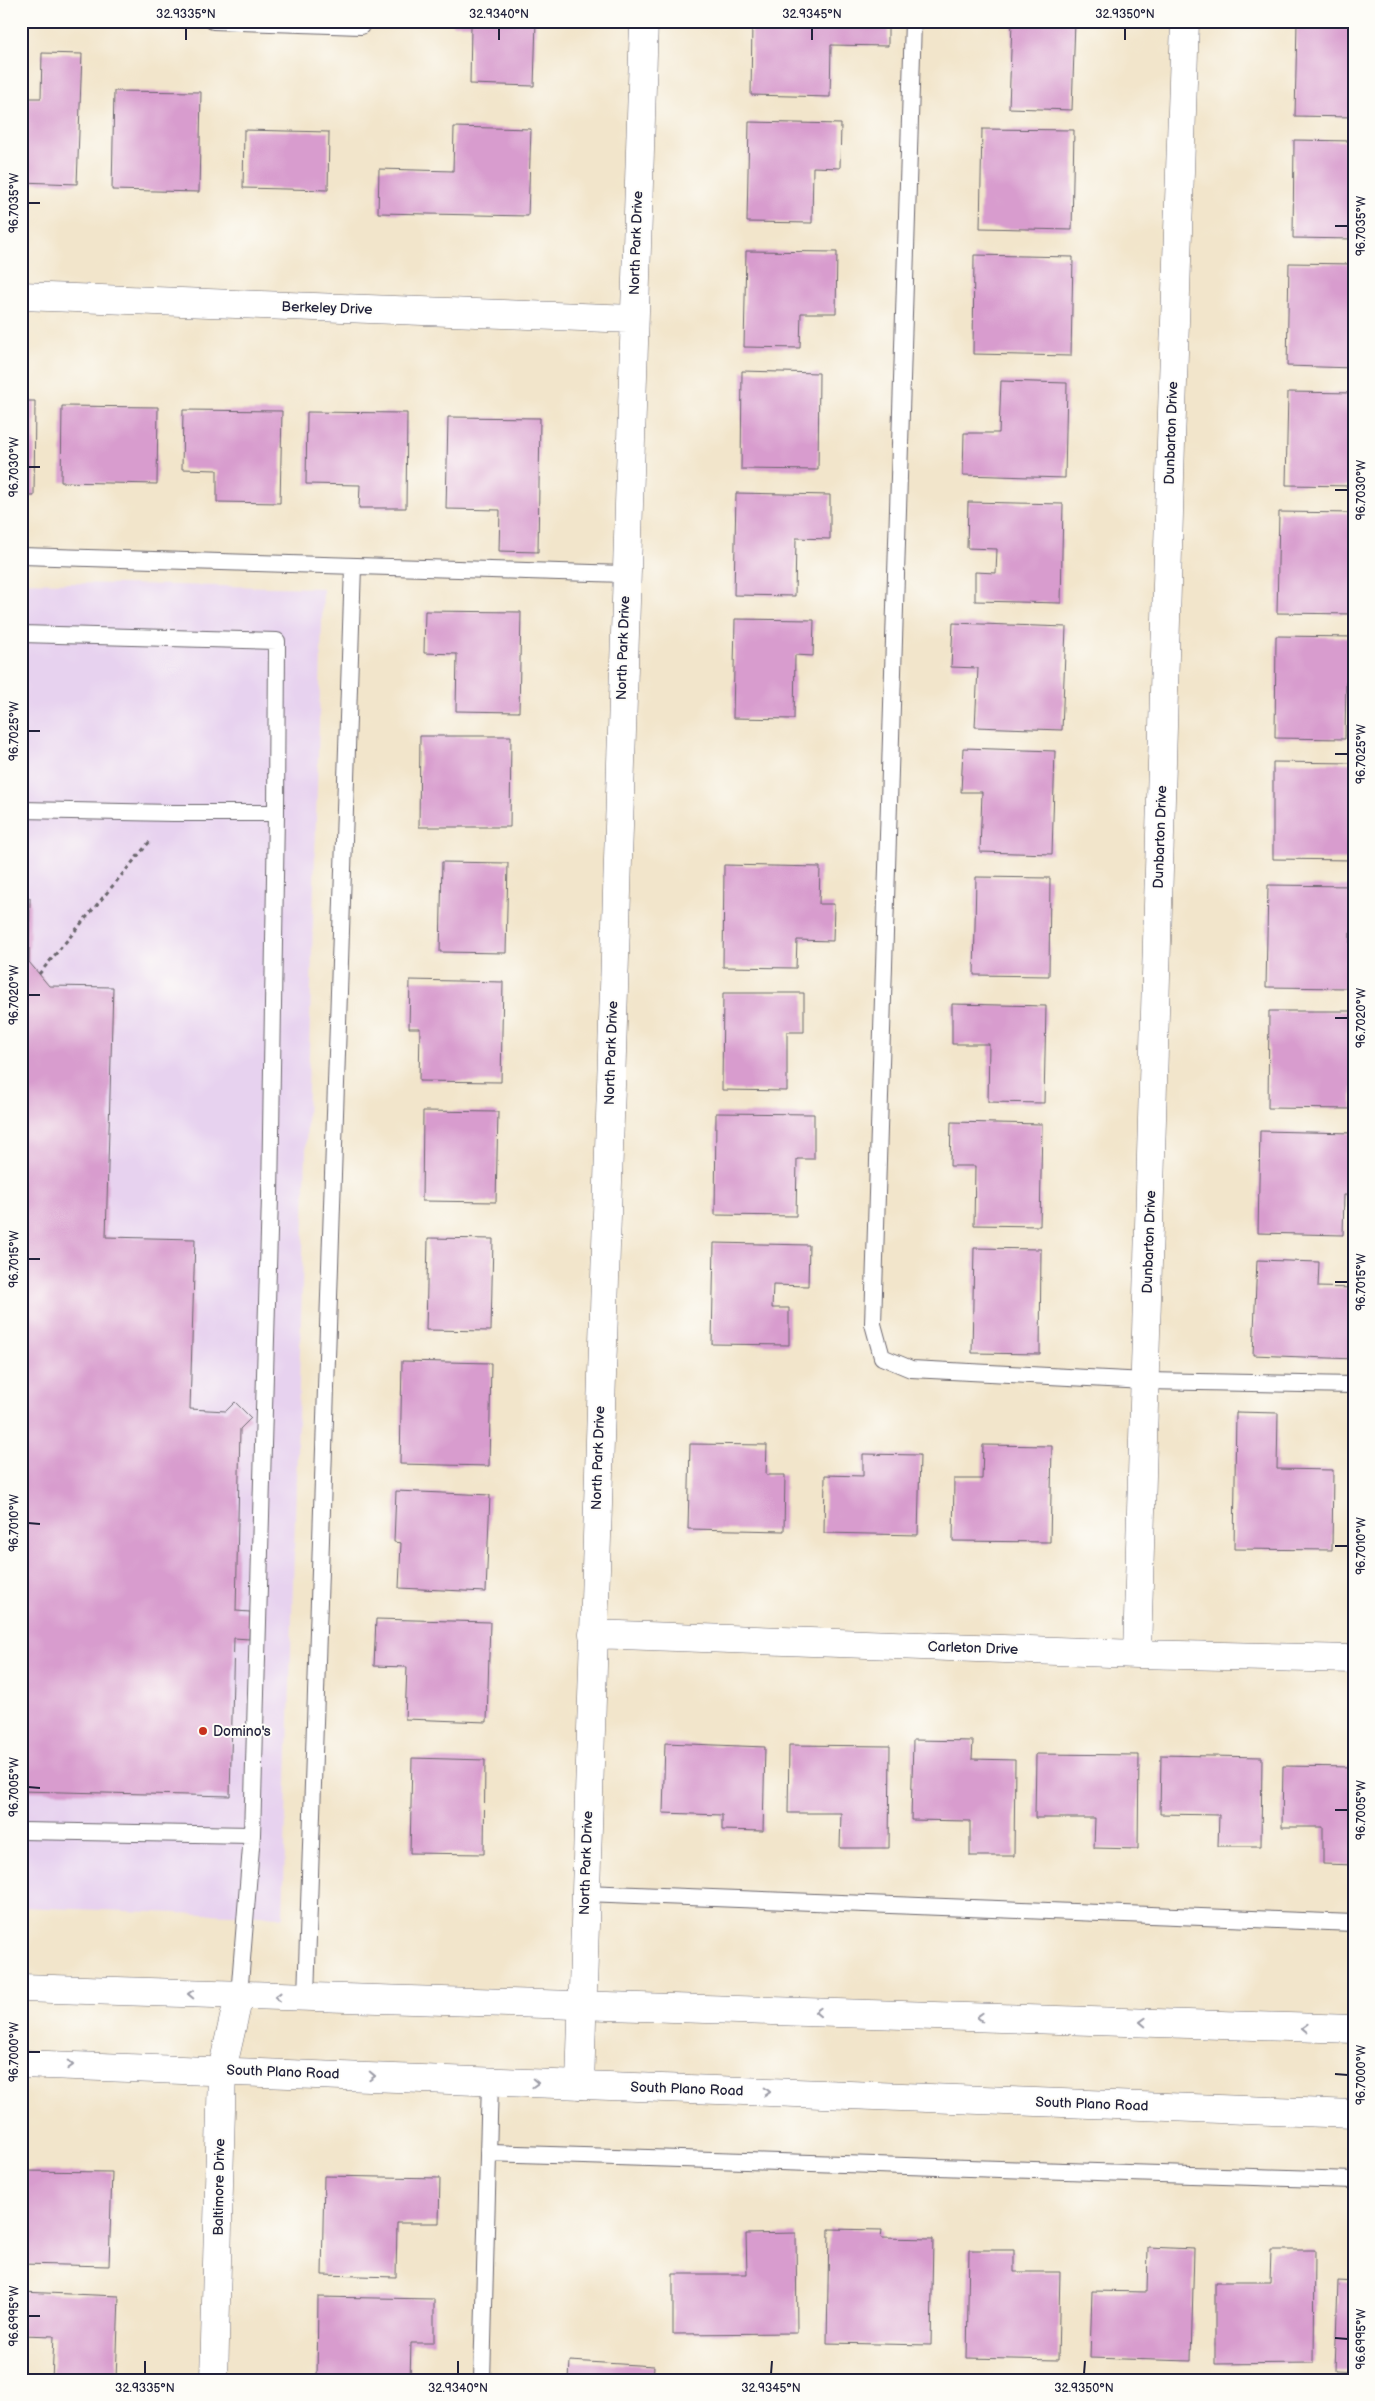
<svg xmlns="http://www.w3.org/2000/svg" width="1375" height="2401" font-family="'Balsamiq Sans',sans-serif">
<rect width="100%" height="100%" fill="#fdfcf7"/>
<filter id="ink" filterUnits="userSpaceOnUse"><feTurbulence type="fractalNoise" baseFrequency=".02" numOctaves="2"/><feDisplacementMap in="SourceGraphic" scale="10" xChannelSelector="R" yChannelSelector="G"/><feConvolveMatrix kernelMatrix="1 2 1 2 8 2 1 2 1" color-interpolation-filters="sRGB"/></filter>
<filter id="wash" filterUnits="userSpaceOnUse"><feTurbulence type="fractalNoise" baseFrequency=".0096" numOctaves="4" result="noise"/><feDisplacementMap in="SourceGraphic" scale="20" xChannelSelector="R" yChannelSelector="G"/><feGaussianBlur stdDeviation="1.12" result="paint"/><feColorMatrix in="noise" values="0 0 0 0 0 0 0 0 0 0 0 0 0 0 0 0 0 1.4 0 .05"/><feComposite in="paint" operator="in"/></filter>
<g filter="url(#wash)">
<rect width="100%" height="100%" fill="#f2e5cb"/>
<path fill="#e7d2ef" d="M 21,582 L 323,588 L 283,1917 L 21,1907 Z"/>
<g id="blocks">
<path fill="#d89cce" d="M 452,21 L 536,21 L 534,86 L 470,84 L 471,25 L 452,25 Z
M 752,21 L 888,21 L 888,46 L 831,45 L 830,97 L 751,95 Z
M 1012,21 L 1075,21 L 1072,110 L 1009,108 Z
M 1297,22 L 1354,23 L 1354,117 L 1295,116 Z
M 42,53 L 82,54 L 77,184 L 21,182 L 21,98 L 41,98 Z
M 114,91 L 201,92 L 199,192 L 112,190 Z
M 749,122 L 841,124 L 840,168 L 813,167 L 812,223 L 747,222 Z
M 454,127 L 531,129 L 528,216 L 378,213 L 379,169 L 453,171 Z
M 982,129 L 1074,130 L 1072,230 L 980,228 Z
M 244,130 L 329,132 L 328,190 L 243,188 Z
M 1294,140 L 1354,141 L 1354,239 L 1293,238 Z
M 746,251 L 837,252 L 836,313 L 801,313 L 800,348 L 744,347 Z
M 974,255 L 1073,257 L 1071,356 L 973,354 Z
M 1289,263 L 1354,264 L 1354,368 L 1287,366 Z
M 742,371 L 819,373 L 818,470 L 741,469 Z
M 1001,381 L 1067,383 L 1065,478 L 963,475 L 964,433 L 999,433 Z
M 1288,392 L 1354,393 L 1354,486 L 1286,485 Z
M 21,401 L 35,401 L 34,496 L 21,496 Z
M 62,406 L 158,407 L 157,484 L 61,482 Z
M 183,410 L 282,411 L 280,503 L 217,502 L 217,470 L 182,469 Z
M 307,412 L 407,413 L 406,508 L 359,508 L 360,485 L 306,484 Z
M 448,417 L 540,418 L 538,552 L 499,551 L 500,510 L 446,509 Z
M 736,493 L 830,495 L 830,539 L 796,538 L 795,596 L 734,595 Z
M 968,502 L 1063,504 L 1061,603 L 975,601 L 975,572 L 996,573 L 997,549 L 967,548 Z
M 1279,512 L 1354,513 L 1354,614 L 1277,613 Z
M 425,611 L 521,612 L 519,712 L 456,711 L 457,654 L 424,653 Z
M 735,619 L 814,620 L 813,656 L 795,655 L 794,719 L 733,718 Z
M 953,623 L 1066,627 L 1062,730 L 975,727 L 978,668 L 951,667 Z
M 1276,636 L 1354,637 L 1354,681 L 1346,681 L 1345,739 L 1275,738 Z
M 420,736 L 511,736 L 510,827 L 419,827 Z
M 963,748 L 1055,751 L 1052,854 L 980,852 L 982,792 L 961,792 Z
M 1273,762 L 1354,763 L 1353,860 L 1273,859 Z
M 442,862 L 508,863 L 506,953 L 440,952 Z
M 724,865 L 820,867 L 819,904 L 834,904 L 833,941 L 797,940 L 796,968 L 723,967 Z
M 976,877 L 1050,878 L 1049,976 L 974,975 Z
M 1268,885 L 1354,886 L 1354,933 L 1350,933 L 1349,988 L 1266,987 Z
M 21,898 L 30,898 L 29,962 L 49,986 L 113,987 L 106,1237 L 195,1239 L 190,1409 L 226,1411 L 235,1402 L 251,1418 L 240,1429 L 236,1611 L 250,1612 L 249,1639 L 234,1638 L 230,1796 L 21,1791 Z
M 410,980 L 503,982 L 501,1082 L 419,1081 L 420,1028 L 409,1028 Z
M 723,993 L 804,993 L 804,1032 L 787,1032 L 787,1091 L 722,1090 Z
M 952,1004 L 1046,1006 L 1044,1103 L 988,1102 L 989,1044 L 952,1044 Z
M 1269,1011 L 1354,1011 L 1352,1109 L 1268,1108 Z
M 423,1111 L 498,1112 L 496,1202 L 422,1201 Z
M 716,1113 L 814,1114 L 814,1159 L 797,1159 L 796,1216 L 715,1215 Z
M 951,1122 L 1042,1124 L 1040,1226 L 974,1225 L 975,1166 L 950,1166 Z
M 1260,1131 L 1354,1133 L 1354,1195 L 1344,1195 L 1343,1235 L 1258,1233 Z
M 428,1238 L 493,1239 L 491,1331 L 426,1330 Z
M 714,1243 L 809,1245 L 808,1286 L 773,1285 L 772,1308 L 789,1308 L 789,1345 L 712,1344 Z
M 974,1248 L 1041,1249 L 1040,1354 L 972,1353 Z
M 1257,1260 L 1319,1262 L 1318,1287 L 1354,1288 L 1354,1359 L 1253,1355 Z
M 402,1361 L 491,1363 L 489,1466 L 400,1464 Z
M 1236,1412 L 1278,1413 L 1277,1469 L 1333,1470 L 1332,1550 L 1234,1549 Z
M 690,1444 L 767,1445 L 766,1475 L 785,1475 L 784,1531 L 688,1529 Z
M 983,1445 L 1052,1446 L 1050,1542 L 953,1541 L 954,1479 L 982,1479 Z
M 863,1454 L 920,1455 L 918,1535 L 824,1533 L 825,1475 L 863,1476 Z
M 396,1491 L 490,1495 L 486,1592 L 399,1588 L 401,1543 L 394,1542 Z
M 376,1619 L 490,1622 L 487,1722 L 405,1719 L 407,1667 L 374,1666 Z
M 913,1740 L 973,1741 L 972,1759 L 1015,1760 L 1014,1856 L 970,1856 L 970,1821 L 911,1820 Z
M 665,1743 L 765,1747 L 763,1831 L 722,1830 L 722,1815 L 663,1813 Z
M 789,1745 L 890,1746 L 889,1848 L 840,1848 L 841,1813 L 788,1813 Z
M 1036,1754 L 1139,1755 L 1138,1849 L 1094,1848 L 1095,1818 L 1035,1818 Z
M 1161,1755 L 1262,1757 L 1261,1846 L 1218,1846 L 1219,1815 L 1160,1814 Z
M 412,1758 L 485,1760 L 484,1854 L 410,1853 Z
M 1283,1766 L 1354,1767 L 1354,1865 L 1323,1864 L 1323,1827 L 1282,1827 Z
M 21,2171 L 112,2172 L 109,2266 L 21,2264 Z
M 324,2176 L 440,2178 L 439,2223 L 397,2223 L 396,2277 L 322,2275 Z
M 829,2229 L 882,2230 L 881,2238 L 933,2239 L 931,2345 L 827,2343 Z
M 796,2233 L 797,2333 L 673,2334 L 673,2274 L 747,2274 L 746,2234 Z
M 1148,2247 L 1194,2249 L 1191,2361 L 1090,2358 L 1092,2291 L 1147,2292 Z
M 969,2250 L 1014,2250 L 1014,2272 L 1060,2272 L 1058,2360 L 967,2358 Z
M 1271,2250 L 1315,2250 L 1314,2363 L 1215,2364 L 1215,2282 L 1270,2282 Z
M 1338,2281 L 1354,2282 L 1354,2372 L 1335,2371 Z
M 21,2292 L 119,2296 L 116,2380 L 52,2380 L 54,2336 L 21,2335 Z
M 318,2297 L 434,2299 L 434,2343 L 411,2343 L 410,2380 L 317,2380 Z
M 570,2361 L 654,2366 L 653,2380 L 569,2380 Z"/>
</g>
</g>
<g filter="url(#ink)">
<use href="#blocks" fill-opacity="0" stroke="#6b666d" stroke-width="1"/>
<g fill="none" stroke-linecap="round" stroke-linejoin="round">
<defs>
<path id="service" d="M 213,21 L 361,26 L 363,21
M 913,21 L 873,1324 L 882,1357 L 911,1369 L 1146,1381 L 1354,1385
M 21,556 L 625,574
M 21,634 L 277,641 L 276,813 L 270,1197 L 252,1835 L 239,1996
M 21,810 L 173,813 L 276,813
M 21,1831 L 252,1835
M 585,1893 L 1354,1923
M 306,1997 L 353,566
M 488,2153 L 1354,2180
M 482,2380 L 490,2081"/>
<path id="minor" d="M 21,296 L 634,319
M 593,1634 L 1137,1654 L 1354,1659
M 1137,1654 L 1171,442 L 1185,21
M 580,2085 L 644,21
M 214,2380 L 222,2070 L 239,1996"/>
<path id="secondary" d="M 21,1988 L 1354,2029
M 21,2064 L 1354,2114"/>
</defs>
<use href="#service" stroke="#6b666d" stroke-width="18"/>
<use href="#minor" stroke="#6b666d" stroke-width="29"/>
<use href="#secondary" stroke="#6b666d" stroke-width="29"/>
<path stroke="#6b666d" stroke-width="3" stroke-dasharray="4 4" stroke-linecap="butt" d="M 39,974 L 151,840"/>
<use href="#service" stroke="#fff" stroke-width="16"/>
<use href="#minor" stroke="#fff" stroke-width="28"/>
<use href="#secondary" stroke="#fff" stroke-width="28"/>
</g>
<defs><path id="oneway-chevron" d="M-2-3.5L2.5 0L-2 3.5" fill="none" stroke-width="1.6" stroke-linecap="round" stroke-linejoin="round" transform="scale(1.25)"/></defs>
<g stroke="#9c9ca7">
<use href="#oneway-chevron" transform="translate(191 1994) rotate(-178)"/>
<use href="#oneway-chevron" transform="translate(278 1997) rotate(-179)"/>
<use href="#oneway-chevron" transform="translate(818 2012) rotate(-178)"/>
<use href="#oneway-chevron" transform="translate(980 2017) rotate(-178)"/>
<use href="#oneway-chevron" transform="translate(1143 2022) rotate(-178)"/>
<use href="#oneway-chevron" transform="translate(1305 2028) rotate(-178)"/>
<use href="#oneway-chevron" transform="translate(70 2065) rotate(2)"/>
<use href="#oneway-chevron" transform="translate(372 2076) rotate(2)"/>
<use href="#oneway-chevron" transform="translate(535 2083) rotate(2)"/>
<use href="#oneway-chevron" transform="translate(767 2092) rotate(2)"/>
</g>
</g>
<path fill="none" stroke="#22223b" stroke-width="2" d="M 186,40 L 186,28M 499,40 L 499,28M 812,40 L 812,28M 1125,40 L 1125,28M 28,203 L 40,203M 1335,226 L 1348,226M 28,467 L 40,467M 1335,490 L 1348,490M 28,731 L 40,731M 1335,754 L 1348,754M 28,995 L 40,995M 1335,1018 L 1348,1018M 28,1259 L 40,1259M 1335,1282 L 1348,1282M 28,1523 L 40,1524M 1335,1546 L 1348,1546M 28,1787 L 40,1788M 1335,1810 L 1348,1810M 28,2052 L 40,2052M 1335,2074 L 1348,2075M 28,2316 L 40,2316M 1335,2338 L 1348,2339M 145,2374 L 145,2361M 458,2374 L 458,2361M 771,2374 L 772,2361M 1084,2374 L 1085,2361"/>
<circle fill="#c8321e" stroke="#fdfcf7" stroke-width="2" cx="203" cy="1731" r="5"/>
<g text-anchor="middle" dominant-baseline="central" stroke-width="4" stroke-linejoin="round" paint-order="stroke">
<g font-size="14" fill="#22223b" stroke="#fdfcf7">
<text transform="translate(636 243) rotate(-88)">North Park Drive</text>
<text transform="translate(327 308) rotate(2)">Berkeley Drive</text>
<text transform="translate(1171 433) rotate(-88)">Dunbarton Drive</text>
<text transform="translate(623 648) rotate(-88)">North Park Drive</text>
<text transform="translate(1160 837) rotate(-88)">Dunbarton Drive</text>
<text transform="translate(611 1053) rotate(-88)">North Park Drive</text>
<text transform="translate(1149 1242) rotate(-88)">Dunbarton Drive</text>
<text transform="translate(598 1458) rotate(-88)">North Park Drive</text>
<text transform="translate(973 1648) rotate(2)">Carleton Drive</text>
<text transform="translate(586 1863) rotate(-88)">North Park Drive</text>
<text transform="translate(283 2072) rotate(2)">South Plano Road</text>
<text transform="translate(687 2089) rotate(2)">South Plano Road</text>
<text transform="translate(1092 2104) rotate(2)">South Plano Road</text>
<text transform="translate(219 2187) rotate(-89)">Baltimore Drive</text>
</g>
<g font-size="14" fill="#22223b" stroke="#fdfcf7" text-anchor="start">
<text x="213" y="1731">Domino's</text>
</g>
</g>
<rect width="1375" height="2401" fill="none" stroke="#fdfcf7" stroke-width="55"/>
<rect x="28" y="28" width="1320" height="2346" fill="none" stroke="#22223b" stroke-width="2"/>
<g font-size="12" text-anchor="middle" fill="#22223b">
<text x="186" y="18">32.9335°N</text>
<text x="499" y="18">32.9340°N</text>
<text x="812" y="18">32.9345°N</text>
<text x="1125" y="18">32.9350°N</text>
<text transform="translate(14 203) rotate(-90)" y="4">96.7035°W</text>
<text transform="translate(1361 226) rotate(-90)" y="4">96.7035°W</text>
<text transform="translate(14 467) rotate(-90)" y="4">96.7030°W</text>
<text transform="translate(1361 490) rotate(-90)" y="4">96.7030°W</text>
<text transform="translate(14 731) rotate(-90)" y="4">96.7025°W</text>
<text transform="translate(1361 754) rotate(-90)" y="4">96.7025°W</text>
<text transform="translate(14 995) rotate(-90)" y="4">96.7020°W</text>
<text transform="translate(1361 1018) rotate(-90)" y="4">96.7020°W</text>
<text transform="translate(14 1259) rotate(-90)" y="4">96.7015°W</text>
<text transform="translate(1361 1282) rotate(-90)" y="4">96.7015°W</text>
<text transform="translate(14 1523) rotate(-90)" y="4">96.7010°W</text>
<text transform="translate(1361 1546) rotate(-90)" y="4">96.7010°W</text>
<text transform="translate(14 1787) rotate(-90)" y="4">96.7005°W</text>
<text transform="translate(1361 1810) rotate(-90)" y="4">96.7005°W</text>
<text transform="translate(14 2052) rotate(-90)" y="4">96.7000°W</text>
<text transform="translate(1361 2075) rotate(-90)" y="4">96.7000°W</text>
<text transform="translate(14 2316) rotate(-90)" y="4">96.6995°W</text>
<text transform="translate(1361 2339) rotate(-90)" y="4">96.6995°W</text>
<text x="145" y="2392">32.9335°N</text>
<text x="458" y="2392">32.9340°N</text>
<text x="771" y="2392">32.9345°N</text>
<text x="1084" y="2392">32.9350°N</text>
</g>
</svg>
